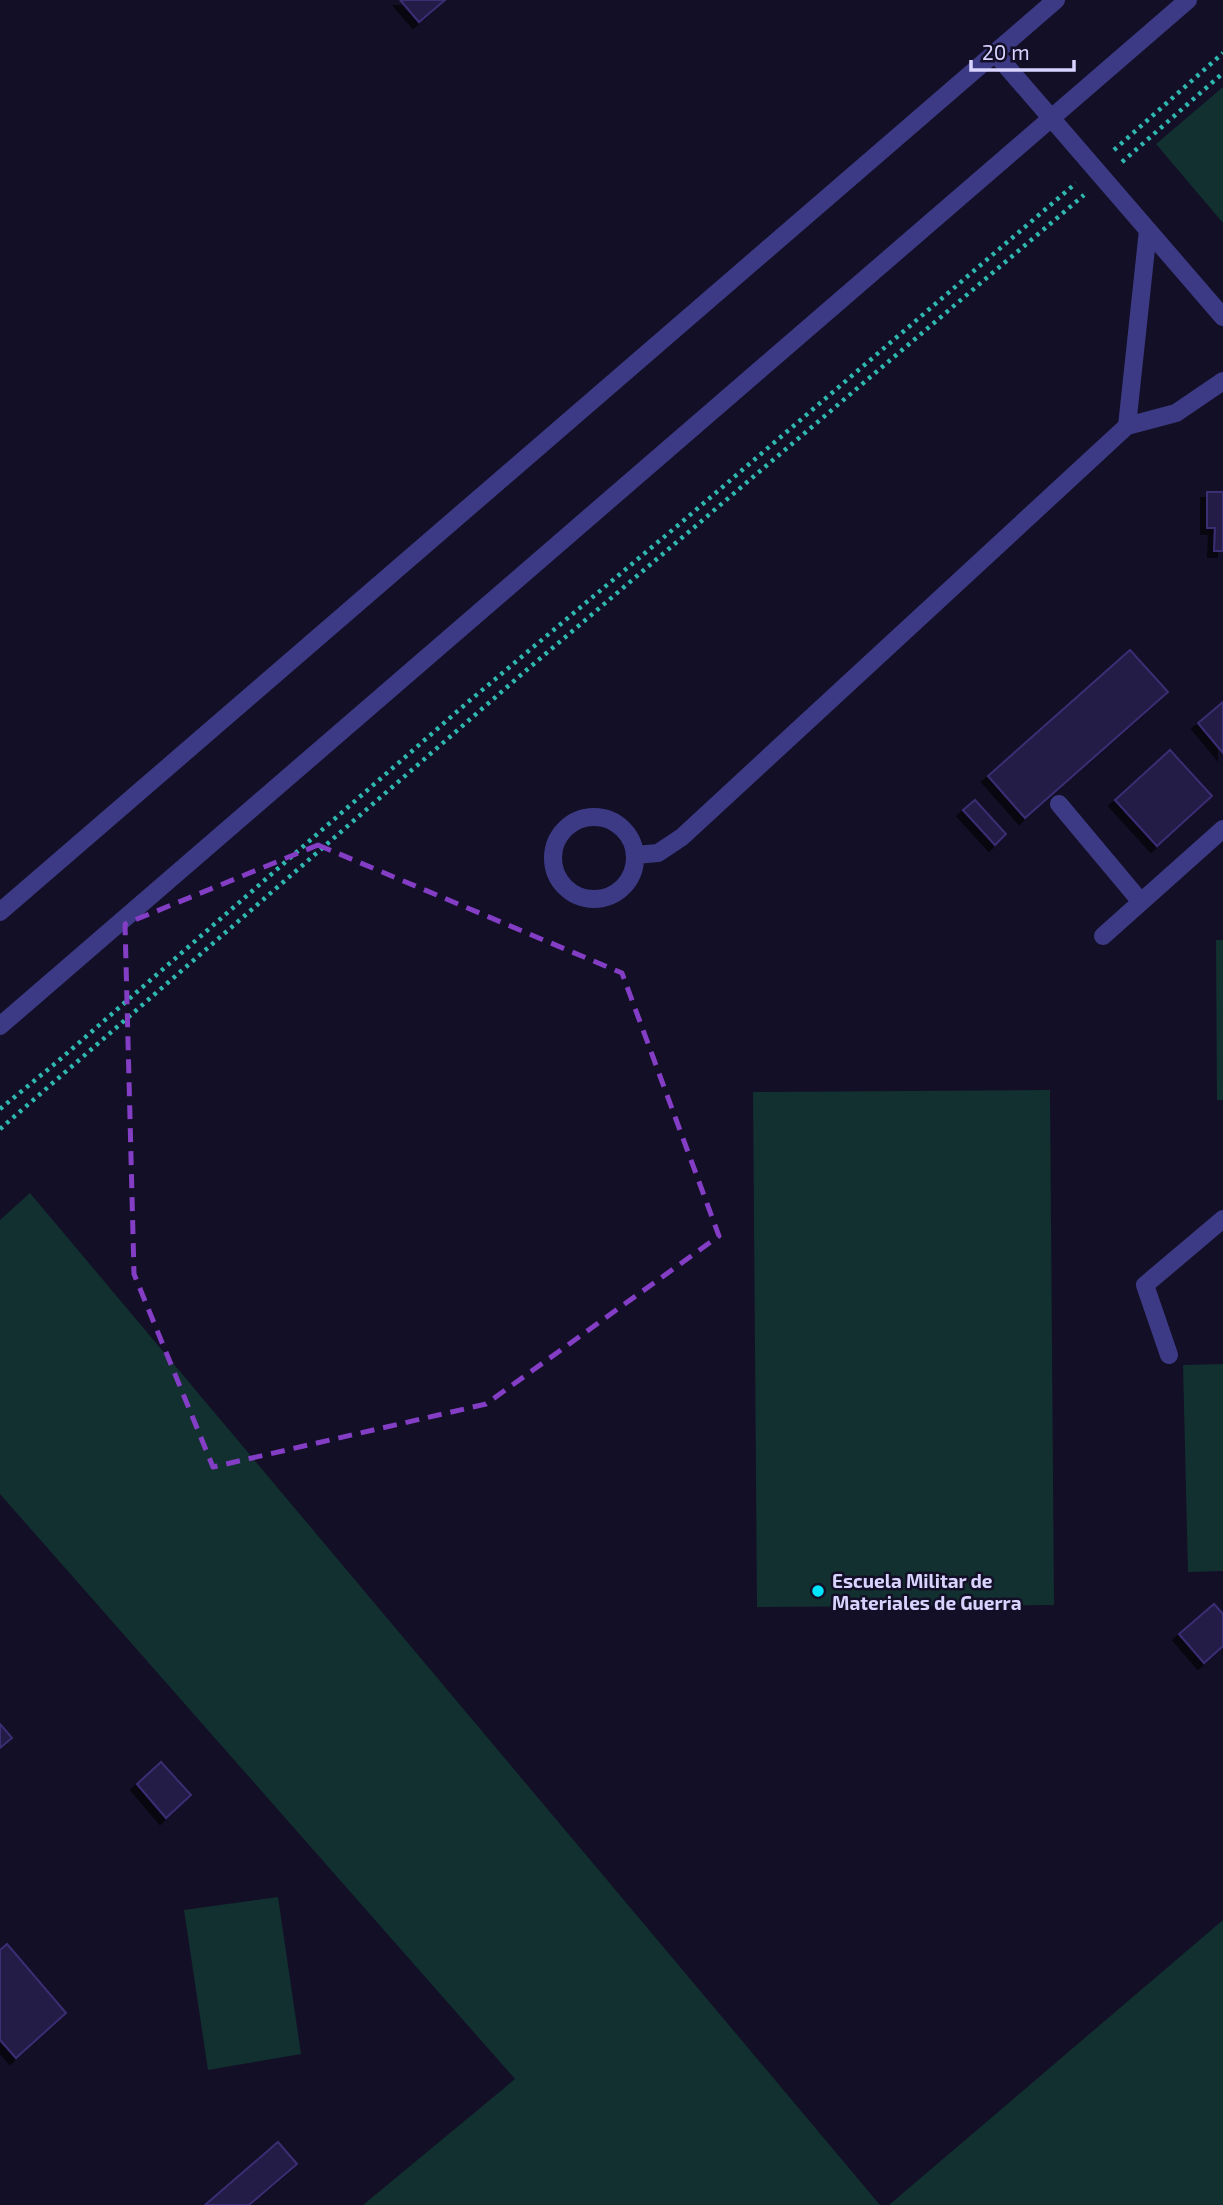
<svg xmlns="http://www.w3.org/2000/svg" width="1223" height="2205" font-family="'Exo 2',sans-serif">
<defs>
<filter id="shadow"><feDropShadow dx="-6" dy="6" stdDeviation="0" flood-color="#0009"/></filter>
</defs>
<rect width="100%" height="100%" fill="#130f26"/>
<path fill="#12302f" d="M 1223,87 L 1223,223 L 1156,144 Z
M 1216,940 L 1223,940 L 1223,1100 L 1217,1100 Z
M 1050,1090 L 1054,1605 L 757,1607 L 753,1092 Z
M 30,1193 L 880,2205 L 363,2205 L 515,2079 L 0,1494 L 0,1220 Z
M 1223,1364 L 1223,1571 L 1188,1572 L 1183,1365 Z
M 278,1897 L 301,2054 L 208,2070 L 184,1910 Z
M 1223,1920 L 1223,2205 L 889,2205 Z"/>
<path fill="#241b47" stroke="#3b2d73" stroke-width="2" filter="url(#shadow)" d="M 400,0 L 445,0 L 419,22 Z
M 1207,492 L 1223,492 L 1223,551 L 1214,551 L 1215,528 L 1207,528 Z
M 1130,650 L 1168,692 L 1025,818 L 988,776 Z
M 1223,702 L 1223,753 L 1198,723 Z
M 1170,750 L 1212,796 L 1157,846 L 1115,800 Z
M 975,800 L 1006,834 L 995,845 L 963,810 Z
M 1214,1604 L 1223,1614 L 1223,1646 L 1204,1663 L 1179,1634 Z
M 0,1724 L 12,1738 L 0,1748 Z
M 161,1762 L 191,1795 L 166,1818 L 137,1784 Z
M 7,1944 L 66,2013 L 16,2058 L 0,2040 L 0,1950 Z
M 278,2142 L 297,2164 L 249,2205 L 205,2205 Z"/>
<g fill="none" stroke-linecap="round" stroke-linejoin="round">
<path stroke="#2fb8b0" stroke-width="4.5" stroke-dasharray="3.5 5" stroke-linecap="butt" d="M 1114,150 L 1223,53
M 1122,162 L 1223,73
M 0,1109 L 57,1062 L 468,702 L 683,521 L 1076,183
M 0,1129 L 522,674 L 1084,195"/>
<path stroke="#3d3a85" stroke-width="18" d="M 995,53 L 1223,317
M 1127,426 L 1148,230
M 1059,804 L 1141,902
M553 858a41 41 0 1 1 82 0a41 41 0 1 1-82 0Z
M 635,855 L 658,853 L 682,837 L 1127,426 L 1176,413 L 1223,381
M 1103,936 L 1223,829
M 1169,1355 L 1145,1285 L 1223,1219"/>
<path stroke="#3d3a85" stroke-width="18" d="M 0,912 L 1056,0
M 0,1026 L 1188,0"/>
</g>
<path fill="none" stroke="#843dc5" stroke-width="5" stroke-dasharray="14 9" stroke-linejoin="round" d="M 318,845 L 622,973 L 719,1236 L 486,1404 L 213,1467 L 134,1274 L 125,924 Z"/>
<circle fill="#00e5ff" stroke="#130f26" stroke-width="2.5" cx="818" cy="1591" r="7"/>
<g text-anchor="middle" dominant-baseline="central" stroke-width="5" stroke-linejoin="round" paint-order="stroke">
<g font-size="19" font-weight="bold" fill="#d9d4ff" stroke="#130f26" text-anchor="start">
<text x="832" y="1580">Escuela Militar de<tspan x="832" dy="22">Materiales de Guerra</tspan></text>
</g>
</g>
<path d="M971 60v10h103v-10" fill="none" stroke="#d9d4ff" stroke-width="3.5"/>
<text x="982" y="60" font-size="21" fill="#d9d4ff" stroke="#130f26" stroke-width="5" paint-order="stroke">20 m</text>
</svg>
